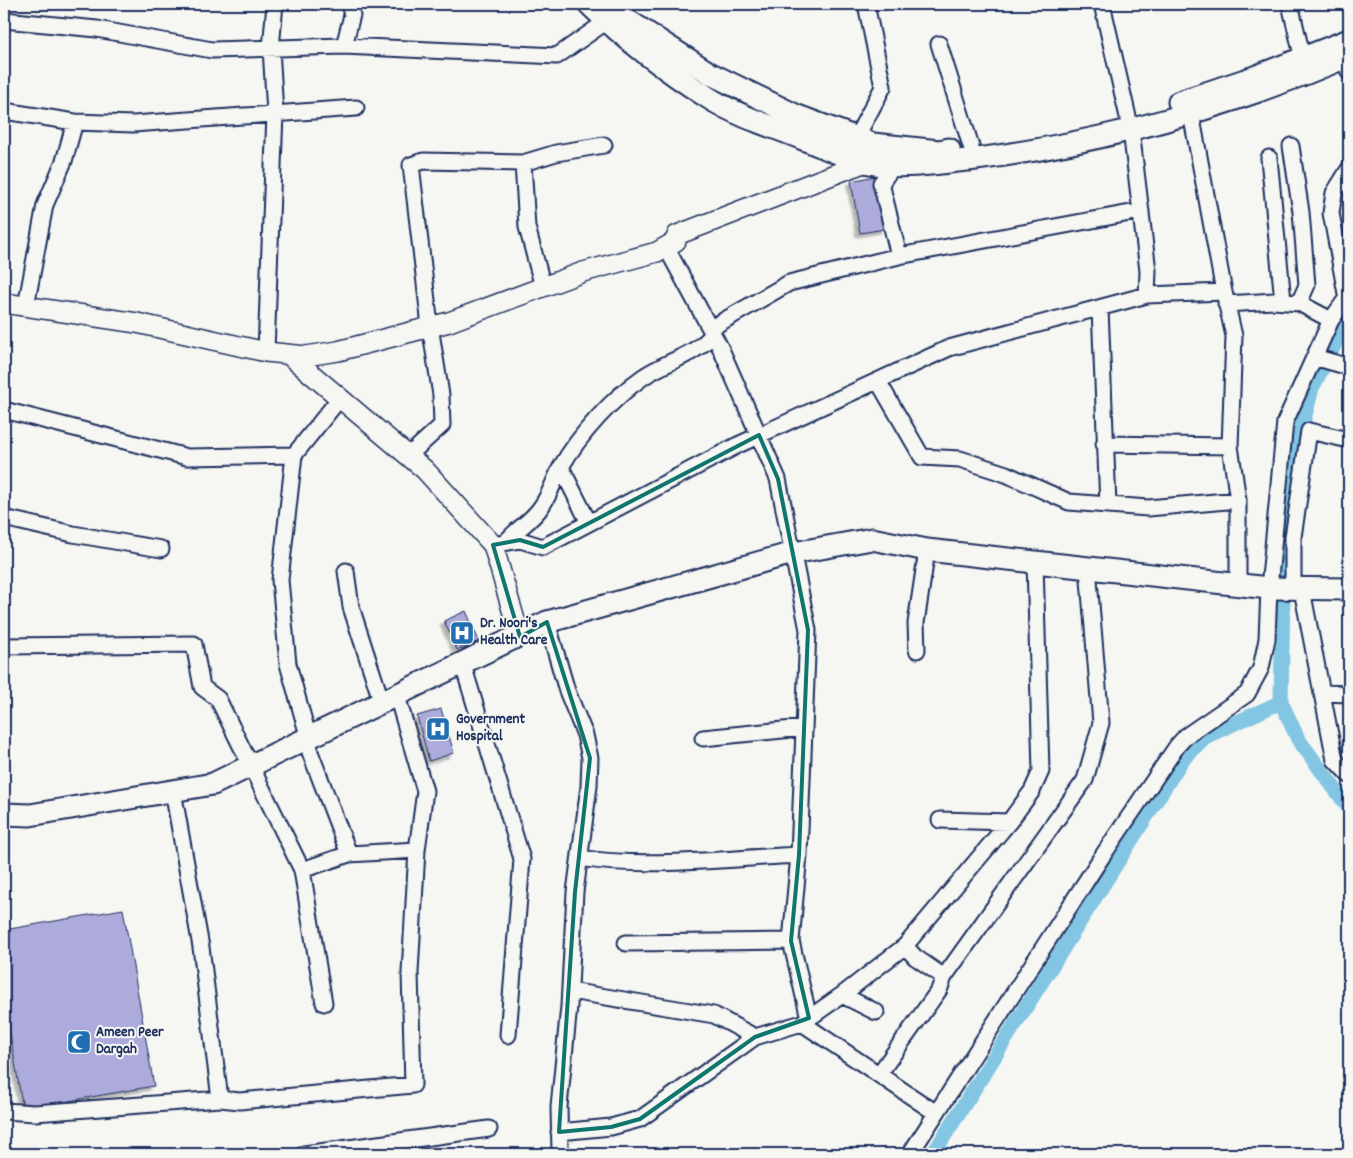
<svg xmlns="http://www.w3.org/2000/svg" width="1353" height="1158" font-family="Dekko,sans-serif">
<defs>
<filter id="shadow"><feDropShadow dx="-4" dy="4" stdDeviation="1" flood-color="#0004"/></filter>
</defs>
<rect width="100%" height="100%" fill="#f6f6f2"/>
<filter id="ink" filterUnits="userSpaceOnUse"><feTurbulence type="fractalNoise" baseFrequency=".02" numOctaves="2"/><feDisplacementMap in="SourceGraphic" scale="10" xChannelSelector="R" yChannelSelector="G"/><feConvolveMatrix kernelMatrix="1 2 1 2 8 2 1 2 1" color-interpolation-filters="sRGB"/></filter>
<g filter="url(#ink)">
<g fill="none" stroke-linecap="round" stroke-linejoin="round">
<path stroke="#82c6e3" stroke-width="15" d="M 1349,317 L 1312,388 L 1290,473 L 1284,546 L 1281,702 L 1298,739 L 1349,808
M 933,1154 L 1182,760 L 1207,736 L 1281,702"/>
</g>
<path fill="#adabdc" stroke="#1b2f5e" filter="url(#shadow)" d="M 875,176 L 885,229 L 860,233 L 851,181 Z
M 466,611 L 479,641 L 457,650 L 444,621 Z
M 441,709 L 454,753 L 429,761 L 417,716 Z
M 123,909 L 154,1086 L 23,1109 L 4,999 L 4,930 Z"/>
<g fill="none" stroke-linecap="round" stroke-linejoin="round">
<defs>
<path id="minor" d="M 1102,4 L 1131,130 L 1148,271 L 1147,295
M 1290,4 L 1305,68
M 4,20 L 97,29 L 212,50 L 344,46 L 557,56 L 607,21
M 939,44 L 971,146
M 344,46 L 352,15 L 349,4
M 1346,58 L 1349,72
M 4,111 L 75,122 L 133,124 L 356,108
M 1191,113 L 1224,292 L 1234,336 L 1230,446 L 1238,500 L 1238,584
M 856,138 L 883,87 L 866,4
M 1291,146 L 1301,212 L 1307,285 L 1299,303
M 1269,158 L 1283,301
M 523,163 L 527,227 L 543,287
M 894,165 L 881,183 L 899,256
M 1347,299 L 1331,213 L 1334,193 L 1349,169
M 1226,304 L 1274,301 L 1299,303 L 1331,320
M 26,306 L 45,205 L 64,161 L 75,122
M 1100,308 L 1108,505
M 266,352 L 275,113 L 271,48 L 275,4
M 1314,357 L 1349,367
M 878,381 L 922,457 L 960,459 L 1006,474 L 1069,502 L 1148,508 L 1238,500
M 4,410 L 187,457 L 294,455 L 340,398
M 1104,444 L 1230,446
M 294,455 L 280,580 L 288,664 L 309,739 L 310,752 L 349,854
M 408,456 L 442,425 L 441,395 L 430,326 L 411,165 L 423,161 L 523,163 L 556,153 L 604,145
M 561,467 L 589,523
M 4,518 L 73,534 L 161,549
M 506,542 C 516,529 532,521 541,507 C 550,495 554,480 561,467 C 579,435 613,398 643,377 C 666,361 695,356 713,334 L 711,328 L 789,283 L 899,256 L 1141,211
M 493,545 L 520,540 L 543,547 L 738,445 L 949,348 L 1147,295 L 1224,292
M 346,571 L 351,607 L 382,703
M 1293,589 L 1293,537 L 1309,431 L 1349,440
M 1302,590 L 1335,760 L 1349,775
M 547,622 L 567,691 L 585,735 L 590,758 L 589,786 L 575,892 L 569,1006 L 559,1107 L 560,1154
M 4,646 L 194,644 L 202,687 L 218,699 L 302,870 L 324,1003
M 917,650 L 916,623 L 927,550
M 463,665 L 522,859 L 508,1035
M 1323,693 L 1349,694
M 703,738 L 803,728
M 173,791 L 201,947 L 220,1099 L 240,1101 L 413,1085 L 410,972 L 417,850 L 425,791 L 397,696
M 940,820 L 1009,822
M 580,858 C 645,869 732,858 799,855 L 808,630 L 778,479 L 720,347 L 666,247
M 302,870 L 349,854 L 417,850
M 791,941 L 799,855
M 626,943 L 791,941 L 809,1018
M 905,946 L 915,957 L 944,977
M 570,991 L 714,1015 L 755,1037 L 802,1023
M 842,995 L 905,946 L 1009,822 L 1032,791 L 1041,771 L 1035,562
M 876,1012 L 842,995 L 802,1023 L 936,1113
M 879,1074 L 939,990 L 944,977 L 1085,780 L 1101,723 L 1088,568
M 4,1111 L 35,1113 L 220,1099
M 559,1132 L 611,1127 L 640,1119 L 755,1037
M 304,1154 L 489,1129
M 910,1154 L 1101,858 L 1177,746 L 1186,736 L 1247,694 L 1261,668 L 1267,639 L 1269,588 L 1285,422 L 1331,320 L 1349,295"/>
<path id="tertiary" d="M 4,303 L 137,323 L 266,352 L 306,356 L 338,351 L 449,322 L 583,272 L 657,252 L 676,241 L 677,235 L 866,162
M 289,355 L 425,470 L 493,545 L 520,637"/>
<path id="secondary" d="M 589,4 C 625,39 669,73 712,100 C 740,117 774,127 803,139 C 824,147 844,157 865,162 C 898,170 936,163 968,160 C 1099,144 1228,107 1349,56
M 615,9 L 624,18 L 711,74 L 795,115 L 873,144 L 939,151 L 949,149
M 1179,102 L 1257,76 L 1349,40
M 4,814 L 30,815 L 213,784 L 547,622 L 793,553 L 872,539 L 927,550 L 1269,588 L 1349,589"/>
</defs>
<use href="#minor" stroke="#1b2f5e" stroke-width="19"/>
<use href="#tertiary" stroke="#1b2f5e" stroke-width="22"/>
<use href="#secondary" stroke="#1b2f5e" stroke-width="25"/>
<use href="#minor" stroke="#f6f6f2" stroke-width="15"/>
<use href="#tertiary" stroke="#f6f6f2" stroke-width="19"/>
<use href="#secondary" stroke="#f6f6f2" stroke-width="21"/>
</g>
</g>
<path fill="none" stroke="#0f766e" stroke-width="4" stroke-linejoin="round" d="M 759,435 L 778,479 L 808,630 L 799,855 L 791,941 L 809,1018 L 755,1037 L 640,1119 L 611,1127 L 559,1132 L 575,892 L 590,758 L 547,622 L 520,637 L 493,545 L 520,540 L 543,547 Z"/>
<defs>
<symbol id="hospital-square" viewBox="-11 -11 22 22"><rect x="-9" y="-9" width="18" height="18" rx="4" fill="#1f6fb2" stroke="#f6f6f2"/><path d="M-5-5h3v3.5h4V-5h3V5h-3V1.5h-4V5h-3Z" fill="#fff"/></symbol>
<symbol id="mosque-square" viewBox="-11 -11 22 22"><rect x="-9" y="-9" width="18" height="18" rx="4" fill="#1f6fb2" stroke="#f6f6f2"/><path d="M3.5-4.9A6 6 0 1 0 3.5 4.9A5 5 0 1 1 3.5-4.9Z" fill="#fff"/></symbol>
</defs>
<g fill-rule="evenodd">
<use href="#hospital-square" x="448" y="619" width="28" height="28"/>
<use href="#hospital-square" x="424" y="715" width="28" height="28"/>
<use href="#mosque-square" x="65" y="1028" width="28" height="28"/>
</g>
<g text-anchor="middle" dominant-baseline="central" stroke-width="4" stroke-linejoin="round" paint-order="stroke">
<g font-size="15" font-weight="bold" fill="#1b2f5e" stroke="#f6f6f2" text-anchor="start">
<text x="480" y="624">Dr. Noori's<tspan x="480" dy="17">Health Care</tspan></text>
<text x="456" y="720">Government<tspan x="456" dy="17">Hospital</tspan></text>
<text x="96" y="1033">Ameen Peer<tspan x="96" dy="17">Dargah</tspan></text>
</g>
</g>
<rect width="1353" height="1158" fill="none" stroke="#f6f6f2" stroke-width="20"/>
<rect x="10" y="10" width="1333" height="1138" fill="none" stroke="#1b2f5e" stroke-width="2" filter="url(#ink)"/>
</svg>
